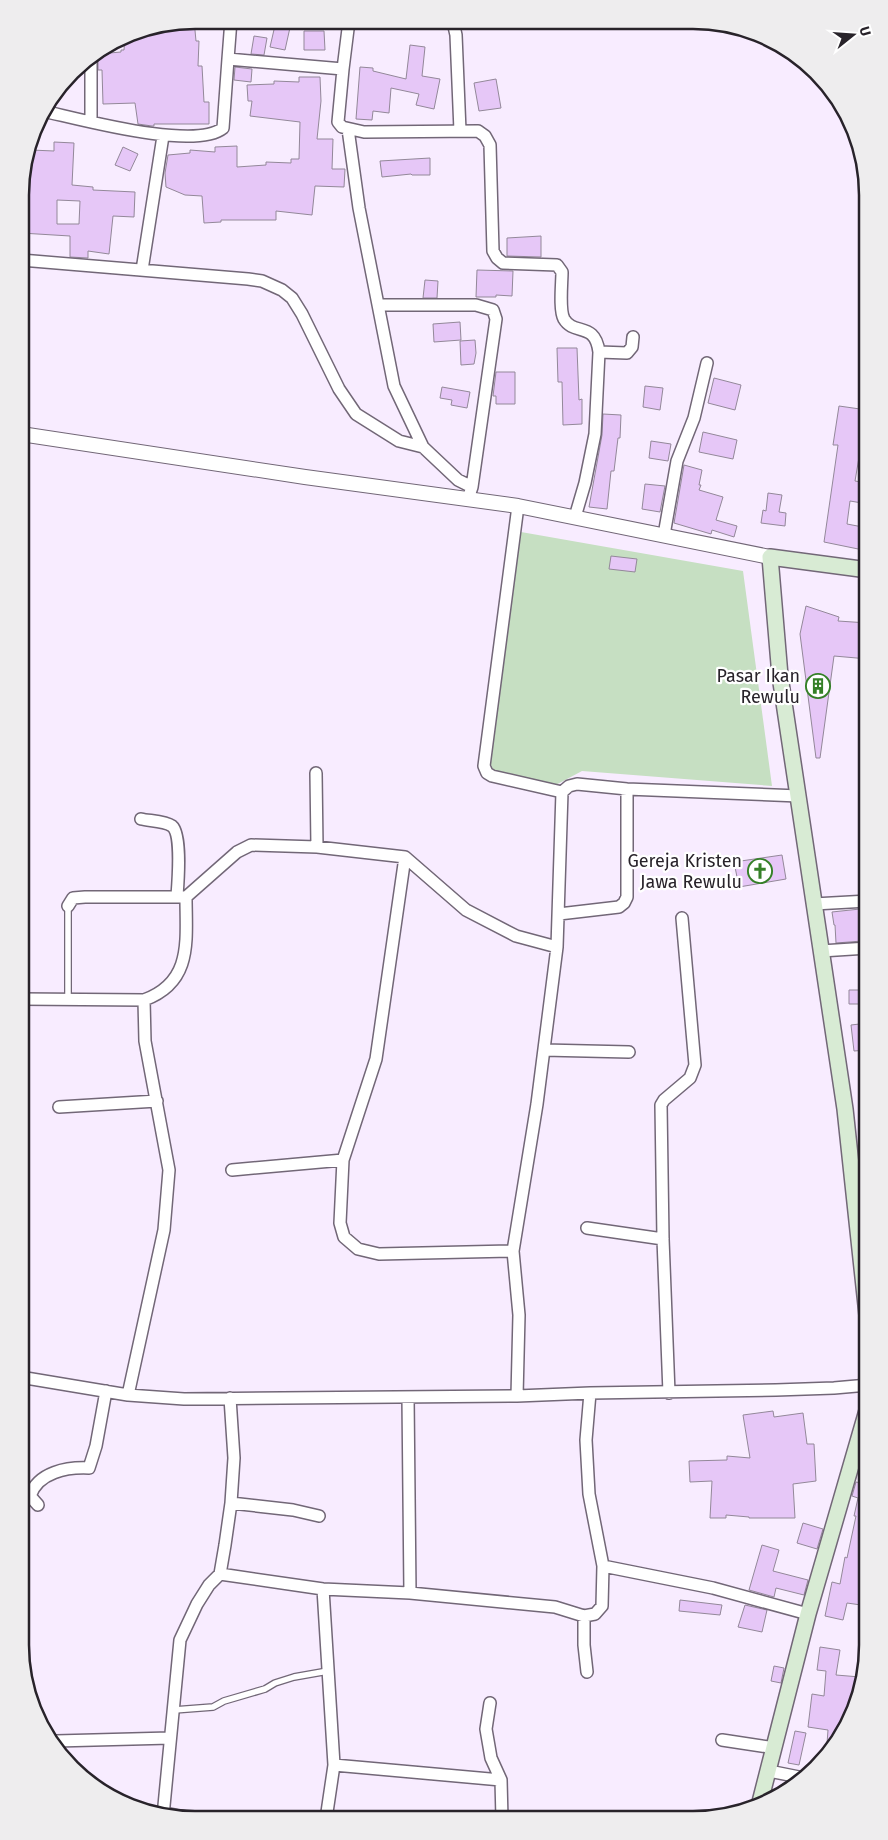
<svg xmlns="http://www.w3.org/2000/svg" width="888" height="1840" font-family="'Fira Sans',sans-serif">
<rect width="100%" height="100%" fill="#f8ecff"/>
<path fill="#c6dfc2" d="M 521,532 L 743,571 L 772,786 L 582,771 L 552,787 L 489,777 Z"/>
<path fill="#e6c7f7" stroke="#938899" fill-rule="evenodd" d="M 194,20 L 196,41 L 199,41 L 198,66 L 202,66 L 204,102 L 209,102 L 209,124 L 154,124 L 154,126 L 152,126 L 138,124 L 135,103 L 103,104 L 102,70 L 98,70 L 98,54 L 121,52 L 121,50 L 124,50 L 125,35 L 128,33 Z
M 276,21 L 291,23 L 285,50 L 270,47 Z
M 304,31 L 324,31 L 325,50 L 304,50 Z
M 254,36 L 267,38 L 264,55 L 251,54 Z
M 410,45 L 425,47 L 422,76 L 440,79 L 434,109 L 416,105 L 419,94 L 391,88 L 389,113 L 373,111 L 372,120 L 356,119 L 360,67 L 373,68 L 373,71 L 406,79 Z
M 235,67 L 252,69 L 251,82 L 234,80 Z
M 299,77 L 320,77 L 321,101 L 317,139 L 333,139 L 332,169 L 345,169 L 344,187 L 315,186 L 312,215 L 276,211 L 276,220 L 221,220 L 221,222 L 204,223 L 202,196 L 185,195 L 166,187 L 165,173 L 168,155 L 190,153 L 190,150 L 215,152 L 215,147 L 237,146 L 237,167 L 266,165 L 266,162 L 291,163 L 291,159 L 299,159 L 300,122 L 250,116 L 252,101 L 248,101 L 247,85 L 274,84 L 274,81 L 299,82 Z
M 496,79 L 501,108 L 479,111 L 474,83 Z
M 54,142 L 74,143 L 72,185 L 93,187 L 93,190 L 135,192 L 134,217 L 113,216 L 109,254 L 88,251 L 88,258 L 70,257 L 70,236 L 21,233 L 21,203 L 23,203 L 25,180 L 30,180 L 31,150 L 54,151 ZM 57,200 L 80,201 L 79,224 L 57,224 Z
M 123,147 L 138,154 L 130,171 L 115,165 Z
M 430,158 L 430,175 L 412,175 L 411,174 L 382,177 L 380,161 Z
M 541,236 L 541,257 L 507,256 L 507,238 Z
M 477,270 L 513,271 L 512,296 L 496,295 L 496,297 L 476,297 Z
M 425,280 L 438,281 L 437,298 L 423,298 Z
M 460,322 L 461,340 L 434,342 L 433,324 Z
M 475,340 L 476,353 L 474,364 L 461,365 L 460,341 Z
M 557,348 L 577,348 L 579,400 L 582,399 L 582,424 L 563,425 L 562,382 L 558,382 Z
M 496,372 L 515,372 L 515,404 L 496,404 L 496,396 L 493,396 Z
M 714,378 L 741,385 L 735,410 L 708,403 Z
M 645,386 L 663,388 L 660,410 L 643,407 Z
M 442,387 L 470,392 L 467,408 L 451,405 L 452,400 L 440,398 Z
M 839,406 L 867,410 L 855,481 L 868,483 L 868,504 L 850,501 L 847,524 L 868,528 L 868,551 L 824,542 L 838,445 L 833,445 Z
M 603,414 L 621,415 L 620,438 L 618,438 L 614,471 L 611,471 L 607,509 L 589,507 L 602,435 Z
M 703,432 L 737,440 L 733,459 L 699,452 Z
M 651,441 L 671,444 L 668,461 L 649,458 Z
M 684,465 L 702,470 L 699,485 L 701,485 L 699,490 L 723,497 L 716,520 L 737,526 L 734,537 L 712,530 L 711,534 L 674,523 Z
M 645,484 L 665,486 L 660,512 L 642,509 Z
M 768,493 L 782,495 L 779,512 L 786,513 L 785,526 L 761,523 L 763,510 L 766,511 Z
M 611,556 L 637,559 L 635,572 L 609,569 Z
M 806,606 L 839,617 L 838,621 L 868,623 L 868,659 L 834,656 L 820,758 L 816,758 L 800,634 Z
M 782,855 L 786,879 L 739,887 L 734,862 Z
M 860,909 L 861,920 L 868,919 L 868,931 L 862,932 L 862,941 L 836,943 L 835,925 L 834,925 L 832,912 Z
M 849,990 L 868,990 L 868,1004 L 849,1004 Z
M 868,1023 L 868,1050 L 854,1051 L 851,1025 Z
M 773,1411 L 774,1417 L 803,1413 L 807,1444 L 814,1444 L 816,1481 L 793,1484 L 795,1518 L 749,1518 L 749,1517 L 726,1515 L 726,1518 L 710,1518 L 712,1481 L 690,1482 L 689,1461 L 727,1460 L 727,1456 L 750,1458 L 743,1415 Z
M 862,1475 L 868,1475 L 868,1606 L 847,1603 L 843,1620 L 825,1616 L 832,1582 L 840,1584 L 845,1557 L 847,1558 L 856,1516 L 854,1516 L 858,1498 L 852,1496 L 856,1482 L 861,1483 Z
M 803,1523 L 823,1529 L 817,1549 L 797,1543 Z
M 762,1545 L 779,1550 L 773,1571 L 808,1580 L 804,1595 L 776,1588 L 774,1597 L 749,1590 Z
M 680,1600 L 722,1605 L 720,1615 L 679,1611 Z
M 745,1605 L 767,1610 L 762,1632 L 738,1627 Z
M 820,1647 L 840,1650 L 836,1675 L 860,1677 L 855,1712 L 832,1752 L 826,1757 L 828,1730 L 808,1727 L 812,1694 L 824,1696 L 826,1671 L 817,1670 Z
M 774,1666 L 784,1668 L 781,1683 L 771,1681 Z
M 795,1731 L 806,1733 L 799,1765 L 788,1763 Z"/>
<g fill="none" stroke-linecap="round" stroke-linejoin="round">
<defs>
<path id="service" d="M 68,999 L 68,906
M 174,1710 L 213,1707 L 224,1701 L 265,1689 L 275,1683 L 294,1677 L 328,1671"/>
<path id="minor" d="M 349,21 L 343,69 L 338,122 L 342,127 L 364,132 L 478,131 L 485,136 L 490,145 L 493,251 L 497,258 L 503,263 L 557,265 L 562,272 C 562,283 559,310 564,319 C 574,336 595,321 599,352 L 595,434 L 585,483 L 575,517
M 453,22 L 456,35 L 460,131
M 91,56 L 91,121
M 228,59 L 231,20
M 43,111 C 80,119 195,151 223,128 L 228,59 L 343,69
M 348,129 L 359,208 L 394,386 L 423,447 L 458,480 L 472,487 L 468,499
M 21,260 L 248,279 L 262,281 L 282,290 L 292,298 L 302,314 L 339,389 L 356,414 L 399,441 L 423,447
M 142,270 L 163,136
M 378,305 L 476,305 L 493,310 L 496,319 L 472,487
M 599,352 L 627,353 L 632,347 L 633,337
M 518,506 L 484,766 L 487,773 L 492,776 L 562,792
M 664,535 L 677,461 L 694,418 L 707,363
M 316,773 L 317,847
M 141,819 C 150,821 165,821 172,826 C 182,834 178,883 177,896
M 405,857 L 376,1059 L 343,1160 L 340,1223 L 344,1237 L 358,1249 L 379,1254 L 513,1251
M 814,904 L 868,901
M 68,906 L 73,898 L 85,897 L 186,897
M 559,914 L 619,907 L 624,903 L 627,897 L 627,789
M 821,951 L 868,948
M 21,999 L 144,1000
M 544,1050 L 629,1052
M 59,1107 L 157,1101
M 232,1170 L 343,1160
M 587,1228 L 663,1239
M 20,1377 L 128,1395 L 184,1399 L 517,1396 L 590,1393 L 776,1390 L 834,1388 L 868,1385
M 669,1393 L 663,1239 L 661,1105 L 664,1100 L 690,1078 L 695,1065 L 682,918
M 128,1395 L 164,1230 L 169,1170 L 145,1041 L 144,1000 C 193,982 186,941 186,897 L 237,852 L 251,845 L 317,847 L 405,857 L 466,910 L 516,936 L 557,947
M 517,1396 L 519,1315 L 513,1251 L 537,1104 L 557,947 L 562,792 L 569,786 L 577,784 L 627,789 L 799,796
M 408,1397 L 410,1593
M 231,1503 L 293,1510 L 319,1516
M 38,1505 L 30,1496 C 38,1472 67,1467 89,1468 L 96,1446 L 106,1391
M 603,1566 L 713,1588 L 808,1614
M 220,1574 L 323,1589 L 410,1593 L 555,1607 L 584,1616 L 595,1614 L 602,1606 L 603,1566 L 589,1494 L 586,1440 L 590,1393
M 323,1589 L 334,1765 L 326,1819
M 584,1616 L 584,1645 L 587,1672
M 490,1703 L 486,1729 L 491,1758 L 501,1780 L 502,1819
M 722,1740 L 775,1748
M 56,1741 L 170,1738
M 334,1765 L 501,1780
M 769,1771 L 804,1778
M 163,1813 L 196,1819
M 163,1816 L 180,1640 L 197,1604 L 209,1585 L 220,1574 L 225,1545 L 231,1503 L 234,1458 L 230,1398"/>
<path id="tertiary" d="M 21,434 L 305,477 L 518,506 L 770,557"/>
<path id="secondary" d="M 868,1324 L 845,1109 L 780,676 L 770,557 L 868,570
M 759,1806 L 808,1614 L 868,1407"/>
</defs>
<use href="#service" stroke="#726777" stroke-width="8"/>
<use href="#minor" stroke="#726777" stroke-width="14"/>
<use href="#tertiary" stroke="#726777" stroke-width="16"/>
<use href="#secondary" stroke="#726777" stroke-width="18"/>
<use href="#service" stroke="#fff" stroke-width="5.5"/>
<use href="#minor" stroke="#fff" stroke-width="11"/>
<use href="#tertiary" stroke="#fff" stroke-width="14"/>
<use href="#secondary" stroke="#d8ebd4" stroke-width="15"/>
</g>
<defs>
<symbol id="building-ring" viewBox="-11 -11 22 22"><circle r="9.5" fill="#fff" stroke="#358027" stroke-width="1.5"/><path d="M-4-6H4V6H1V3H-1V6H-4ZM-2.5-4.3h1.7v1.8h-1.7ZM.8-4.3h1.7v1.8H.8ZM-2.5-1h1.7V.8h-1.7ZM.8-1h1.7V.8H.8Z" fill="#358027"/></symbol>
<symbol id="church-ring" viewBox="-11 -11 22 22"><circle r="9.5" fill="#fff" stroke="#358027" stroke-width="1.5"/><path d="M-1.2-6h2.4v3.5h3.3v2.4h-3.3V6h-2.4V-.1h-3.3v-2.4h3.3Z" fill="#358027"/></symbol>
</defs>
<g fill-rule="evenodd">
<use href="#building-ring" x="804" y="672" width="28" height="28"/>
<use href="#church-ring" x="746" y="857" width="28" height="28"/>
</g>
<g text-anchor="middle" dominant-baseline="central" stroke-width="4.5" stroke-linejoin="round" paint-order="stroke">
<g font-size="18" fill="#28232a" stroke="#fff" text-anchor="end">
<text x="800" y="676">Pasar Ikan<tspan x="800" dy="21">Rewulu</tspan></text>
<text x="742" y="861">Gereja Kristen<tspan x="742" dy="21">Jawa Rewulu</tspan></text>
</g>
</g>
<path d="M0 0H888V1840H0ZM195 29H693A166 166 0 0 1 859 195V1645A166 166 0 0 1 693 1811H195A166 166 0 0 1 29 1645V195A166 166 0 0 1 195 29Z" fill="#eeedee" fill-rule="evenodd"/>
<path fill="none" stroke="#28232a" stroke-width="2.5" d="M195 29H693A166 166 0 0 1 859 195V1645A166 166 0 0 1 693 1811H195A166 166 0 0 1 29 1645V195A166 166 0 0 1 195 29Z"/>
<g transform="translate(853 35) rotate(73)" stroke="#ffffff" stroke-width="4" paint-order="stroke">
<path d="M0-4L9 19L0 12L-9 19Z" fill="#28232a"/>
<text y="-8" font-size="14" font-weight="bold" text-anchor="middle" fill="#28232a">U</text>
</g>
</svg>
